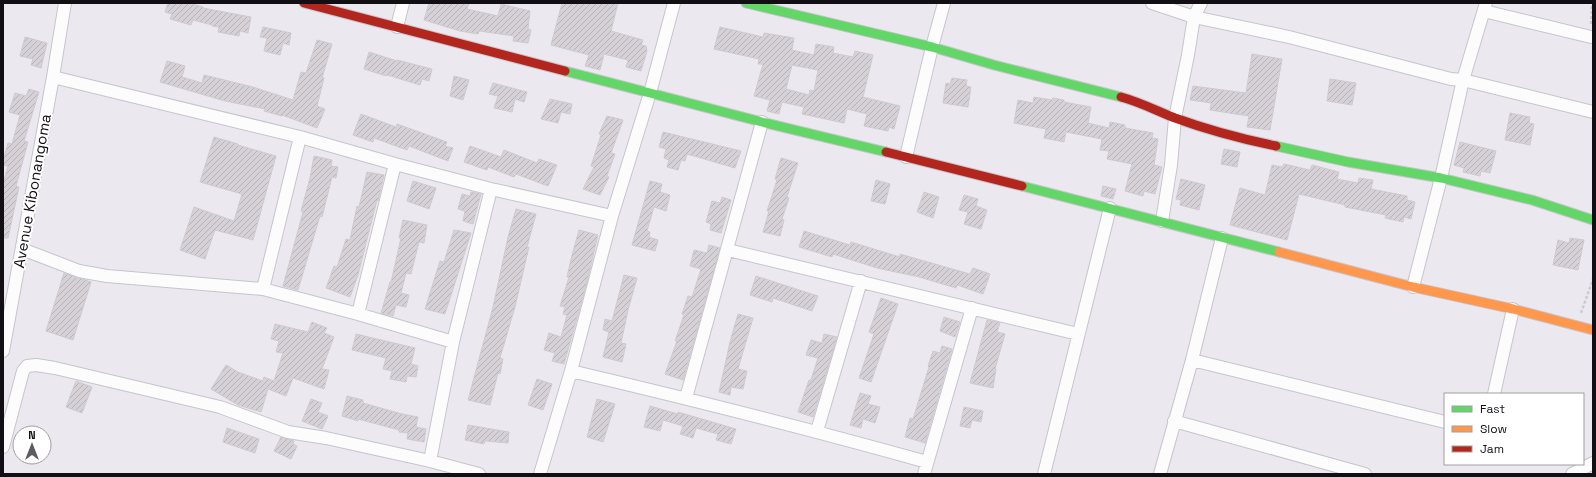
<svg xmlns="http://www.w3.org/2000/svg" width="1596" height="477" font-family="'Space Grotesk',sans-serif">
<defs>
<pattern id="building-hatch" width="6" height="6" patternUnits="userSpaceOnUse"><rect width="6" height="6" fill="#d6d1d6"/><path d="M-1 1l2-2M0 6l6-6M5 7l2-2" fill="none" stroke="#b7b2b7"/></pattern>
</defs>
<rect width="100%" height="100%" fill="#ece8f0"/>
<path fill="url(#building-hatch)" stroke="#cecacf" fill-rule="evenodd" d="M 168,3 L 189,3 L 203,7 L 203,8 L 251,17 L 248,33 L 240,31 L 239,36 L 218,32 L 219,27 L 212,26 L 212,25 L 193,20 L 191,25 L 170,19 L 172,14 L 165,12 Z
M 429,3 L 469,3 L 467,9 L 498,16 L 501,4 L 530,11 L 528,29 L 531,30 L 528,43 L 513,41 L 514,36 L 479,31 L 478,34 L 460,31 L 424,20 Z
M 562,3 L 618,3 L 611,31 L 643,40 L 641,45 L 646,46 L 647,51 L 641,71 L 626,67 L 628,60 L 604,54 L 600,70 L 585,66 L 589,55 L 551,45 Z
M 263,27 L 291,33 L 289,45 L 283,43 L 280,55 L 264,51 L 267,38 L 260,37 Z
M 720,27 L 763,37 L 764,33 L 794,38 L 792,50 L 814,55 L 816,44 L 834,47 L 833,53 L 853,57 L 855,51 L 873,55 L 863,97 L 900,106 L 894,129 L 889,127 L 888,131 L 864,126 L 867,114 L 847,109 L 844,123 L 802,114 L 804,107 L 782,102 L 779,114 L 767,111 L 770,100 L 754,96 L 763,64 L 758,64 L 759,59 L 714,49 ZM 792,65 L 818,70 L 814,91 L 810,90 L 809,95 L 786,89 Z
M 25,37 L 47,43 L 41,68 L 31,65 L 33,59 L 20,56 Z
M 317,40 L 332,44 L 322,78 L 324,78 L 317,106 L 325,109 L 317,128 L 282,115 L 282,116 L 264,111 L 265,109 L 225,101 L 160,82 L 167,61 L 185,66 L 182,77 L 202,83 L 204,75 L 253,87 L 293,100 L 301,72 L 306,73 Z
M 369,52 L 397,61 L 397,60 L 432,69 L 429,81 L 422,79 L 420,85 L 387,75 L 386,76 L 364,69 Z
M 1252,54 L 1282,59 L 1270,130 L 1247,127 L 1249,116 L 1210,110 L 1211,103 L 1190,100 L 1193,86 L 1246,93 Z
M 454,76 L 469,80 L 463,100 L 450,96 Z
M 952,78 L 967,80 L 966,86 L 971,87 L 968,107 L 943,103 L 946,83 L 950,84 Z
M 1330,79 L 1356,83 L 1352,105 L 1327,101 Z
M 493,83 L 527,92 L 524,102 L 515,99 L 512,112 L 494,108 L 498,96 L 489,94 Z
M 29,89 L 39,92 L 24,141 L 28,142 L 16,186 L 19,187 L 8,238 L 3,238 L 3,184 L 8,166 L 3,165 L 3,161 L 8,143 L 12,144 L 20,115 L 9,112 L 15,93 L 26,96 Z
M 1034,97 L 1052,100 L 1053,98 L 1064,100 L 1064,102 L 1091,107 L 1088,123 L 1109,128 L 1110,122 L 1125,125 L 1125,128 L 1153,133 L 1152,138 L 1158,139 L 1154,165 L 1162,167 L 1155,194 L 1144,191 L 1143,196 L 1125,191 L 1132,164 L 1107,159 L 1109,151 L 1100,150 L 1102,139 L 1066,132 L 1064,142 L 1044,138 L 1046,129 L 1014,123 L 1018,100 L 1033,103 Z
M 550,99 L 572,104 L 570,114 L 561,112 L 558,123 L 541,119 Z
M 1510,113 L 1530,117 L 1529,123 L 1534,124 L 1530,145 L 1505,140 Z
M 361,114 L 396,127 L 397,124 L 447,142 L 445,146 L 453,148 L 448,161 L 409,146 L 407,150 L 374,138 L 373,142 L 353,135 Z
M 607,116 L 623,120 L 611,153 L 615,154 L 607,176 L 609,177 L 600,195 L 583,189 L 594,167 L 591,166 L 601,135 L 599,134 Z
M 663,132 L 741,151 L 735,168 L 687,154 L 685,161 L 681,160 L 678,170 L 667,167 L 669,160 L 664,158 L 666,149 L 659,147 Z
M 214,137 L 238,144 L 238,145 L 276,156 L 253,240 L 215,230 L 205,259 L 180,250 L 194,207 L 234,221 L 242,194 L 200,182 Z
M 1460,142 L 1496,151 L 1490,173 L 1481,171 L 1480,176 L 1463,172 L 1464,168 L 1454,165 Z
M 470,146 L 501,157 L 504,150 L 537,163 L 539,159 L 557,165 L 548,186 L 516,174 L 514,177 L 488,167 L 487,170 L 464,162 Z
M 1224,149 L 1240,152 L 1237,167 L 1221,164 Z
M 314,156 L 332,160 L 331,166 L 338,167 L 336,178 L 332,177 L 322,217 L 320,216 L 298,290 L 283,286 L 303,212 L 301,211 L 310,178 Z
M 781,158 L 798,163 L 787,197 L 789,198 L 782,219 L 784,220 L 780,236 L 763,232 L 769,211 L 767,211 L 777,180 L 775,179 Z
M 1284,164 L 1310,170 L 1312,165 L 1339,172 L 1337,179 L 1358,183 L 1359,178 L 1373,180 L 1371,189 L 1407,196 L 1407,200 L 1415,202 L 1411,219 L 1404,217 L 1403,222 L 1385,218 L 1386,215 L 1345,207 L 1345,205 L 1299,194 L 1287,240 L 1230,225 L 1240,188 L 1265,195 L 1272,165 L 1282,167 Z
M 367,172 L 384,175 L 378,201 L 377,200 L 358,275 L 350,297 L 326,288 L 334,266 L 337,267 L 346,239 L 350,240 L 357,206 L 359,207 Z
M 1181,179 L 1205,185 L 1199,210 L 1180,205 L 1181,200 L 1176,199 Z
M 876,180 L 890,184 L 885,204 L 871,201 Z
M 413,181 L 436,188 L 429,209 L 407,201 Z
M 650,181 L 662,184 L 660,192 L 670,195 L 666,211 L 654,207 L 647,231 L 650,232 L 649,237 L 658,240 L 655,251 L 632,245 Z
M 1103,186 L 1116,189 L 1113,199 L 1101,196 Z
M 471,192 L 481,194 L 473,224 L 463,221 L 465,211 L 458,209 L 462,194 L 470,196 Z
M 924,192 L 939,197 L 933,218 L 917,212 Z
M 964,195 L 978,199 L 976,206 L 987,210 L 981,229 L 964,224 L 968,212 L 959,210 Z
M 722,197 L 731,200 L 721,233 L 710,230 L 711,224 L 706,222 L 712,201 L 720,203 Z
M 516,209 L 536,214 L 527,247 L 529,247 L 515,307 L 500,358 L 503,359 L 500,374 L 498,373 L 490,405 L 468,400 L 493,307 L 508,237 Z
M 403,220 L 427,225 L 424,243 L 419,242 L 411,274 L 406,273 L 401,293 L 409,295 L 406,307 L 396,305 L 393,316 L 381,313 L 390,282 L 391,282 L 401,238 L 399,238 Z
M 454,230 L 471,233 L 445,314 L 425,309 L 440,261 L 444,262 Z
M 579,230 L 598,235 L 586,286 L 564,364 L 552,361 L 555,353 L 544,350 L 549,333 L 561,337 L 567,315 L 563,314 L 565,307 L 560,306 L 569,277 L 567,277 L 571,259 Z
M 804,231 L 850,245 L 851,242 L 900,257 L 900,254 L 970,274 L 973,268 L 990,274 L 983,294 L 957,285 L 956,288 L 919,277 L 877,268 L 833,254 L 832,257 L 799,247 Z
M 1570,238 L 1584,240 L 1578,270 L 1553,265 L 1558,240 L 1569,243 Z
M 709,245 L 720,248 L 683,380 L 665,374 L 677,341 L 675,341 L 684,315 L 682,314 L 688,296 L 692,297 L 701,269 L 690,266 L 694,250 L 707,253 Z
M 64,273 L 91,282 L 73,340 L 46,331 Z
M 624,275 L 637,278 L 628,310 L 621,343 L 626,344 L 622,362 L 603,357 L 609,332 L 603,330 L 605,319 L 612,321 Z
M 756,276 L 818,296 L 812,311 L 773,298 L 772,302 L 750,295 Z
M 881,298 L 898,304 L 871,382 L 859,378 L 874,334 L 869,332 Z
M 738,314 L 753,318 L 738,369 L 747,371 L 743,389 L 731,387 L 730,395 L 719,392 L 730,342 Z
M 944,317 L 960,322 L 955,337 L 940,331 Z
M 987,320 L 1000,323 L 997,332 L 1005,334 L 995,369 L 996,369 L 993,388 L 970,383 Z
M 312,322 L 327,328 L 324,333 L 334,337 L 322,369 L 329,370 L 324,389 L 293,378 L 286,396 L 268,389 L 261,412 L 238,405 L 211,389 L 226,365 L 238,372 L 263,381 L 264,377 L 274,381 L 283,353 L 276,352 L 279,341 L 271,339 L 275,324 L 308,332 Z
M 356,334 L 415,348 L 411,364 L 418,366 L 416,377 L 407,376 L 406,382 L 390,379 L 392,371 L 383,369 L 386,358 L 352,350 Z
M 824,334 L 837,337 L 813,417 L 798,412 L 809,380 L 811,380 L 818,358 L 806,355 L 811,340 L 822,343 Z
M 942,346 L 952,349 L 925,443 L 905,437 L 910,418 L 913,419 L 929,367 L 928,366 L 933,351 L 940,353 Z
M 537,379 L 552,384 L 543,410 L 528,405 Z
M 76,381 L 92,387 L 82,413 L 66,407 Z
M 860,393 L 871,396 L 868,404 L 880,407 L 875,423 L 863,419 L 861,428 L 850,425 Z
M 347,396 L 363,400 L 363,403 L 402,414 L 418,417 L 416,427 L 426,429 L 424,442 L 407,439 L 408,433 L 399,432 L 399,430 L 358,419 L 358,421 L 342,416 Z
M 311,399 L 322,403 L 318,412 L 328,416 L 322,429 L 302,421 Z
M 597,399 L 615,404 L 603,442 L 587,437 Z
M 650,406 L 678,414 L 678,412 L 736,429 L 731,444 L 716,440 L 718,434 L 696,428 L 693,438 L 680,434 L 683,426 L 663,420 L 660,431 L 644,427 Z
M 964,407 L 983,411 L 981,422 L 972,420 L 970,428 L 960,426 Z
M 468,425 L 509,432 L 508,443 L 485,441 L 484,444 L 465,440 Z
M 227,428 L 259,439 L 255,453 L 223,442 Z
M 281,437 L 294,441 L 293,444 L 297,446 L 291,459 L 274,451 Z"/>
<g fill="none" stroke-linecap="round" stroke-linejoin="round">
<defs>
<path id="street" d="M 1152,3 L 1194,17 L 1289,37 L 1451,79 L 1463,80 L 1593,112
M 1484,11 L 1591,37
M 397,27 L 403,3
M 53,77 L 300,137 L 395,164 L 491,189 L 612,216
M 300,137 L 263,289 L 358,314 L 453,342
M 906,157 L 932,47 L 944,3
M 1162,221 L 1171,165 L 1175,118 L 1188,55 L 1194,17 L 1201,3
M 22,249 L 79,271 L 107,276 L 263,289
M 728,250 L 1078,334
M 1413,287 L 1441,178 L 1463,80 L 1486,3
M 358,314 L 395,164
M 3,351 L 53,77 L 65,3
M 1192,360 L 1445,422
M 571,371 C 690,399 809,429 927,462
M 1494,394 L 1513,309
M 686,398 L 762,122
M 1174,421 L 1365,474
M 817,431 L 861,281
M 3,447 L 23,371 L 27,366 L 36,365 L 55,368 L 220,407 L 288,432 L 326,438 L 430,461 L 479,474
M 430,461 L 453,342 L 491,189
M 540,474 L 571,371 L 612,216 L 650,93 L 674,3
M 924,474 L 972,308
M 1044,474 L 1110,208
M 1160,474 L 1192,360 L 1222,238
M 1572,474 L 1593,463"/>
<path id="fast" d="M 746,3 L 932,47 L 994,65 L 1121,97
M 565,71 L 762,122 L 886,152
M 1276,146 L 1348,162 L 1441,178 L 1532,200 L 1593,220
M 1022,186 L 1279,252"/>
<path id="slow" d="M 1279,252 L 1413,287 L 1513,309 L 1593,330"/>
<path id="jam" d="M 304,3 L 565,71
M 1121,97 C 1140,102 1157,111 1175,118 C 1208,130 1242,139 1276,146
M 886,152 L 1022,186"/>
</defs>
<use href="#street" stroke="#c7c4cb" stroke-width="14"/>
<use href="#fast" stroke="#c7c4cb" stroke-width="11"/>
<use href="#slow" stroke="#c7c4cb" stroke-width="11"/>
<use href="#jam" stroke="#c7c4cb" stroke-width="11"/>
<path stroke="#cdcbcd" stroke-width="2.5" stroke-dasharray="3 2" stroke-linecap="butt" d="M 1591,24 L 1592,3
M 1581,313 L 1593,279"/>
<use href="#street" stroke="#fcfcfd" stroke-width="12"/>
<use href="#fast" stroke="#63d668" stroke-width="9"/>
<use href="#slow" stroke="#ff974d" stroke-width="9"/>
<use href="#jam" stroke="#b3261e" stroke-width="9"/>
</g>
<g text-anchor="middle" dominant-baseline="central" stroke-width="4" stroke-linejoin="round" paint-order="stroke">
<g font-size="15" fill="#110e14" stroke="#fff">
<text transform="translate(32 191) rotate(-80)">Avenue Kibonangoma</text>
</g>
</g>
<rect width="1596" height="477" fill="none" stroke="#110e14" stroke-width="8"/>
<rect x="1444" y="393" width="140" height="72" fill="#ffffff" stroke="#a09fa1"/>
<rect x="1452" y="406" width="20" height="6" fill="#63d668" stroke="#a09fa1"/>
<text x="1480" y="413" font-size="12" fill="#110e14">Fast</text>
<rect x="1452" y="426" width="20" height="6" fill="#ff974d" stroke="#a09fa1"/>
<text x="1480" y="433" font-size="12" fill="#110e14">Slow</text>
<rect x="1452" y="446" width="20" height="6" fill="#b3261e" stroke="#a09fa1"/>
<text x="1480" y="453" font-size="12" fill="#110e14">Jam</text>
<g transform="translate(32 445)"><circle r="19" fill="#ffffff" stroke="#a09fa1"/>
<path d="M0-3L7 15L0 10L-7 15Z" fill="#5e5a61"/>
<text y="-6" font-size="11" font-weight="bold" text-anchor="middle" fill="#110e14">N</text>
</g>
</svg>
